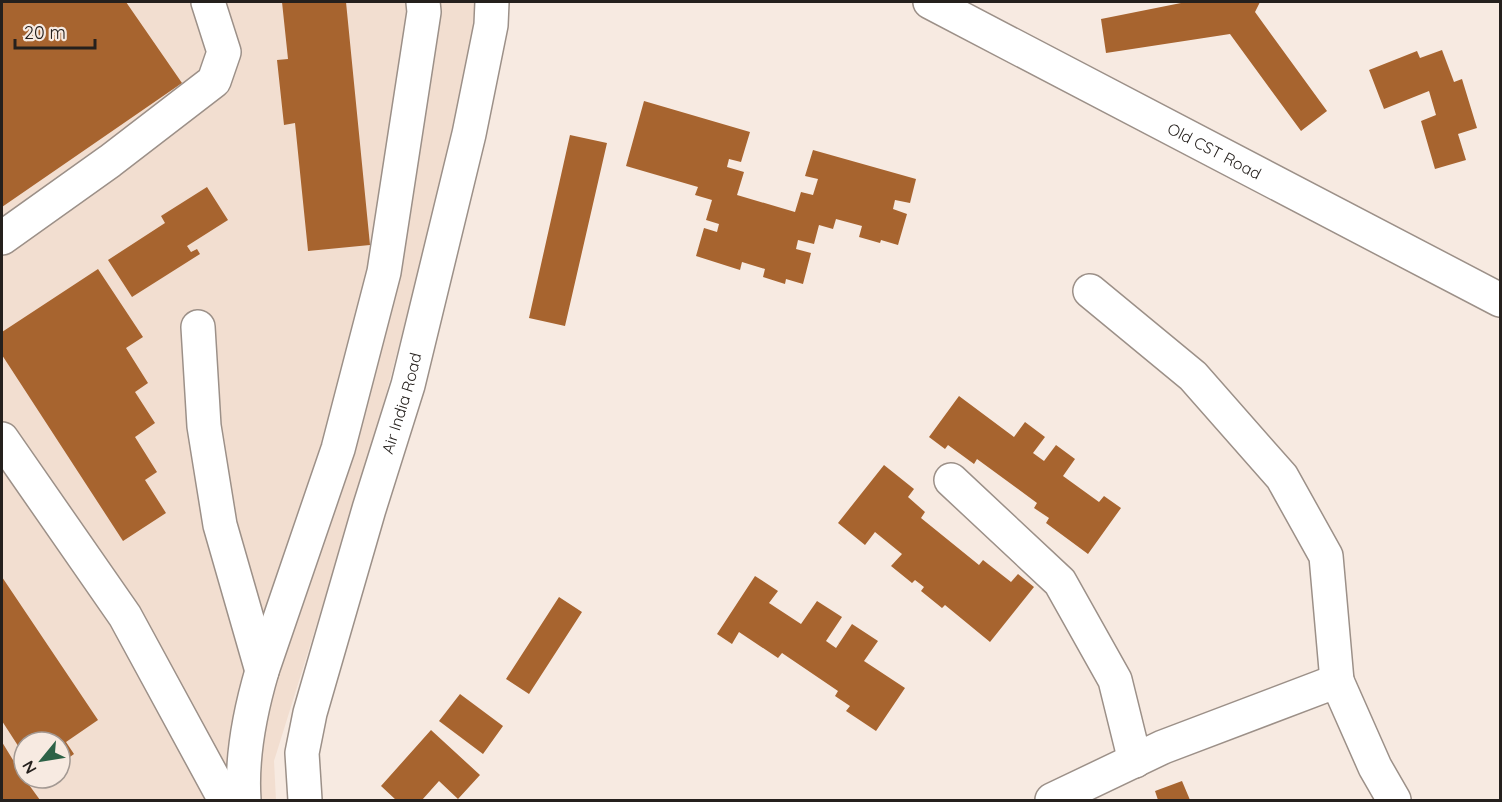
<svg xmlns="http://www.w3.org/2000/svg" width="1502" height="802" font-family="Quicksand,sans-serif">
<rect width="100%" height="100%" fill="#f7eae1"/>
<path fill="#f2ded0" fill-rule="evenodd" d="M 2,2 L 480,2 L 462,108 L 372,447 L 274,761 L 276,800 L 2,800 ZM 24,742 L 60,742 L 60,778 L 24,778 Z"/>
<path fill="#a7642f" d="M 2,2 L 126,2 L 182,83 L 2,207 Z
M 282,2 L 346,2 L 370,245 L 308,251 L 295,123 L 284,125 L 277,60 L 288,59 Z
M 1186,2 L 1260,2 L 1255,12 L 1327,111 L 1301,131 L 1230,34 L 1106,53 L 1101,19 Z
M 1442,50 L 1454,82 L 1462,79 L 1477,128 L 1458,134 L 1466,160 L 1435,169 L 1421,121 L 1436,115 L 1429,91 L 1384,109 L 1369,70 L 1417,51 L 1420,58 Z
M 644,101 L 750,132 L 741,162 L 729,159 L 727,167 L 744,172 L 737,195 L 795,212 L 801,192 L 813,195 L 818,179 L 805,176 L 813,150 L 916,179 L 910,203 L 895,200 L 893,209 L 907,214 L 898,245 L 881,240 L 880,243 L 859,237 L 862,226 L 836,219 L 833,229 L 819,225 L 814,244 L 798,240 L 796,249 L 811,253 L 803,284 L 786,279 L 785,284 L 763,277 L 765,269 L 742,262 L 740,270 L 696,256 L 704,228 L 717,232 L 719,224 L 706,220 L 712,200 L 695,195 L 698,187 L 626,166 Z
M 570,135 L 607,143 L 565,326 L 529,318 Z
M 207,187 L 228,220 L 187,246 L 191,252 L 197,249 L 200,254 L 132,297 L 108,260 L 165,223 L 161,216 Z
M 98,269 L 143,337 L 126,348 L 148,383 L 135,392 L 155,423 L 135,437 L 157,472 L 145,480 L 166,513 L 123,541 L 2,355 L 2,332 Z
M 959,396 L 1014,437 L 1025,422 L 1045,437 L 1033,453 L 1044,461 L 1056,445 L 1075,459 L 1063,476 L 1099,502 L 1104,496 L 1121,508 L 1088,554 L 1046,523 L 1049,518 L 1034,508 L 1037,503 L 977,459 L 974,464 L 948,445 L 945,449 L 929,437 Z
M 884,465 L 914,489 L 908,497 L 925,512 L 921,518 L 979,565 L 983,560 L 1011,582 L 1018,574 L 1034,587 L 990,642 L 945,605 L 942,608 L 921,591 L 924,587 L 915,580 L 912,583 L 891,566 L 902,554 L 875,532 L 865,545 L 838,523 Z
M 755,576 L 778,591 L 769,603 L 801,624 L 817,601 L 842,617 L 826,641 L 836,648 L 852,624 L 878,641 L 864,661 L 905,688 L 876,731 L 846,711 L 850,706 L 835,696 L 838,691 L 782,653 L 778,658 L 739,632 L 732,644 L 717,634 Z
M 2,577 L 98,720 L 66,742 L 74,754 L 60,764 L 60,742 L 24,742 L 24,755 L 2,721 Z
M 559,597 L 582,612 L 529,694 L 506,679 Z
M 460,694 L 503,726 L 483,754 L 439,721 Z
M 431,730 L 480,775 L 458,799 L 439,781 L 422,800 L 396,800 L 381,786 Z
M 2,742 L 24,778 L 40,800 L 2,800 Z
M 1182,781 L 1190,800 L 1158,800 L 1155,791 Z"/>
<g fill="none" stroke-linecap="round" stroke-linejoin="round">
<defs>
<g id="minor">
<path id="s1" d="M 930,2 L 1500,300"/>
<path d="M 2,238 L 110,161 L 214,81 L 224,52 L 208,2"/>
<path d="M 1090,291 L 1193,376 L 1282,477 L 1326,556 L 1337,681"/>
<path d="M 198,327 L 204,426 L 220,525 L 262,671"/>
<path d="M 2,439 L 125,616 L 225,800"/>
<path d="M 951,480 L 1060,582 L 1115,680 L 1135,761"/>
<path d="M 244,800 C 241,757 250,712 262,671 L 338,449 L 384,272 L 424,12 L 423,2"/>
<path id="s2" d="M 305,800 L 302,753 L 310,713 L 369,509 L 408,385 L 469,134 L 491,25 L 492,2"/>
<path d="M 1052,800 L 1163,747 L 1337,681 L 1375,767 L 1394,800"/>
</g>
</defs>
<use href="#minor" stroke="#9c9088" stroke-width="36"/>
<use href="#minor" stroke="#fff" stroke-width="33"/>
</g>
<g text-anchor="middle" dominant-baseline="central" stroke-width="4.5" stroke-linejoin="round" paint-order="stroke">
<g font-size="16" fill="#25201d" stroke="#f7eae1">
<text stroke="none"><textPath href="#s1" startOffset="321">Old CST Road</textPath></text>
<text stroke="none"><textPath href="#s2" startOffset="411">Air India Road</textPath></text>
</g>
</g>
<rect width="1502" height="802" fill="none" stroke="#25201d" stroke-width="6"/>
<g transform="translate(42 760) rotate(240)"><circle r="28" fill="#f7eae1" stroke="#a39993" stroke-width="1.5"/>
<path d="M0-4.5L10 22L0 15L-10 22Z" fill="#2d6247"/>
<text y="-9" font-size="16" font-weight="bold" text-anchor="middle" fill="#25201d">N</text>
</g>
<path d="M15 39v9h80v-9" fill="none" stroke="#25201d" stroke-width="3"/>
<text x="24" y="39" font-size="18" fill="#25201d" stroke="#f7eae1" stroke-width="4.5" paint-order="stroke">20 m</text>
</svg>
